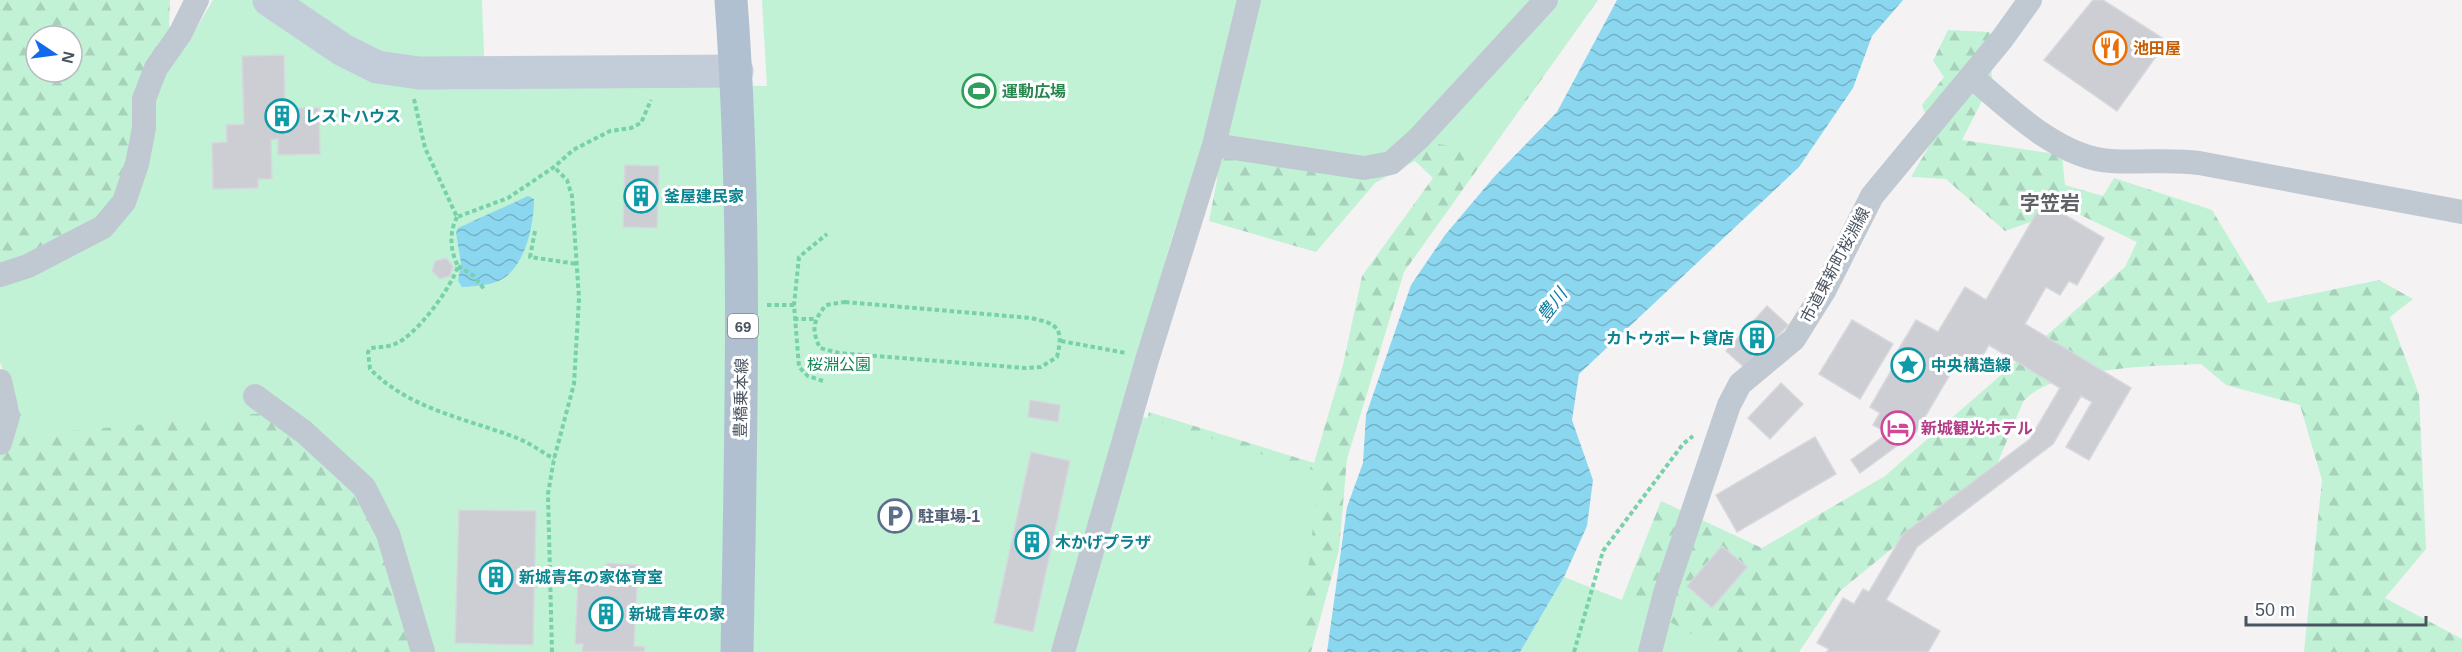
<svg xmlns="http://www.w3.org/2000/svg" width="2462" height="652" font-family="Helvetica,'Noto Sans JP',sans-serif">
<defs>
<pattern id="forest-firs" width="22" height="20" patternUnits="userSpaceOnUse" patternTransform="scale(1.5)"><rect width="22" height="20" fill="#c1f2d6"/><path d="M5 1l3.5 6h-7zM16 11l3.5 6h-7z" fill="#a7d1ba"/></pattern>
<pattern id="water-waves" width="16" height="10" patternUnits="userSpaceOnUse" patternTransform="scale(1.5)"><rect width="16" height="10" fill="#8cd7f0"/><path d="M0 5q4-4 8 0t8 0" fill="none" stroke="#74b1c6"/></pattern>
</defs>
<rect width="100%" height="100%" fill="#f4f2f2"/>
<path fill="url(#forest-firs)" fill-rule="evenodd" d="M 0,0 L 170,0 L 169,26 L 215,46 L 162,174 L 0,307 ZM 36,36 L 72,36 L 72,72 L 36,72 Z
M 1558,0 L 1598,0 L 1404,272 L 1347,459 L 1339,550 L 1311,652 L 1140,652 L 1110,537 L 1149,412 L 1314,463 L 1343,365 L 1362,276 L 1433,178 L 1415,161 L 1375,183 L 1316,252 L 1209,221 L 1217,180 L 1218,157 Z
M 1948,30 L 1990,32 L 1992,81 L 1962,140 L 2062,155 L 2065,185 L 2103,196 L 2114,178 L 2212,210 L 2268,303 L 2379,280 L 2413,299 L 2390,317 L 2419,394 L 2426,549 L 2385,598 L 2462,639 L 2462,652 L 2304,652 L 2322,480 L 2300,405 L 2226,385 L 2201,364 C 2157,366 2053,366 2023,402 L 1998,462 L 1840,591 L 1799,652 L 1601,652 L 1661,501 L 1762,548 L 1885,476 L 2125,267 L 2137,242 L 2068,209 L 2005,231 L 1946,179 L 1911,177 L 1934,138 L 1922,105 L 1944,77 L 1933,61 Z
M 68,385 L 326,396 L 436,652 L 0,652 L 0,456 L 15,435 L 15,412 Z"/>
<path fill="#c1f2d6" d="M 213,0 L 482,0 L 485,81 L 767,86 L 762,0 L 1598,0 L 1486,153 L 1413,139 L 1364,164 L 1207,133 L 1170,244 L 1124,411 L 1319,472 L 1299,652 L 431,652 L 403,545 L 286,411 L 29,435 L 0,362 L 0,288 L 105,236 L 170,63 L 196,29 Z
M 1564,577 L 1652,612 L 1724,652 L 1520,652 Z"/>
<path fill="url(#water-waves)" d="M 1617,0 L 1903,0 L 1872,36 L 1853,88 L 1799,167 L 1579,374 L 1572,420 L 1593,480 L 1587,526 L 1564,577 L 1520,652 L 1327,652 L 1347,507 L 1363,463 L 1366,415 L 1411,285 L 1445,235 L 1494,177 L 1557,112 Z
M 528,196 L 534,199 C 534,224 526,263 504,278 C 491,286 476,286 462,287 L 458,281 L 461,263 L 456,233 L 458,228 Z"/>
<path fill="#ccced4" stroke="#d6d8dd" stroke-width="1.5" d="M 2093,0 L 2103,0 L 2167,41 L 2117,111 L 2044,60 Z
M 284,55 L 285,108 L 319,108 L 320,154 L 278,155 L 278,139 L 271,140 L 272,179 L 258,179 L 258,188 L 213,189 L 212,143 L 227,142 L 226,125 L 244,124 L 242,56 Z
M 625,165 L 659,166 L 657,228 L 623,227 Z
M 2043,202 L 2104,238 L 2077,285 L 2069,281 L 2060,295 L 2046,287 L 2025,324 L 2131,388 L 2089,460 L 2066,447 L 2092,402 L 2081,396 L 2053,444 L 1917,547 L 1886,600 L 1940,631 L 1928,652 L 1827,652 L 1829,649 L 1817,643 L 1843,598 L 1854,604 L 1863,589 L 1869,592 L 1903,534 L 2030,439 L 2060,388 L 1989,345 L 1980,360 L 1972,355 L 1961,373 L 1952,371 L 1916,432 L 1860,473 L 1851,460 L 1888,433 L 1873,425 L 1880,413 L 1870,407 L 1898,359 L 1894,357 L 1916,320 L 1938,332 L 1965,287 L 1986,300 Z
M 446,258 L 453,266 L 450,276 L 440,279 L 432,271 L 435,261 Z
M 1767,306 L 1788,325 L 1747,370 L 1726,351 Z
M 1852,320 L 1893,344 L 1860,399 L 1819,374 Z
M 1781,383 L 1803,404 L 1770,439 L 1748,418 Z
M 1030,400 L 1060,405 L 1058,422 L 1028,417 Z
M 1815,437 L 1836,474 L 1737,532 L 1716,495 Z
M 1031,452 L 1070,461 L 1033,632 L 994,623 Z
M 459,510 L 536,511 L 533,645 L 455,643 Z
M 1722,546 L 1747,567 L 1712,608 L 1687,586 Z
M 607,563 L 638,565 L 634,646 L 645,647 L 644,652 L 582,652 L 583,644 L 575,644 L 578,583 L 606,584 Z"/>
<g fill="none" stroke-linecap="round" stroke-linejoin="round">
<path stroke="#77d2a9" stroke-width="4" stroke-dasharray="4.5 3" stroke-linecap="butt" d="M 414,99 L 425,148 L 457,217 L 508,198 L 554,167 L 573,150 L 610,131 L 631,128 L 641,123 L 651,100
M 457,217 C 449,232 450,251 458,266 C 451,288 417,335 395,344 C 388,347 379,347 371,348 L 368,352 L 370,369 C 411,410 465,418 517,438 C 530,443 542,452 554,459
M 535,231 L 530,257 L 577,264
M 458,266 L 474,276 L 484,289
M 845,302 L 1031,318 C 1058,324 1064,328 1057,357 L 1041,367 L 1025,368 L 839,353 L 820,348 C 811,329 813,321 826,305 Z
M 767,305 L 794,305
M 794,319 L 814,319
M 1061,341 L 1126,353
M 823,381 L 808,376 L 799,367 L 794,305 L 799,257 L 827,234
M 552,652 L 548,494 L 554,459 L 574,384 L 579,298 L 572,196 L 567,180 L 554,167
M 1574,652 L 1603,551 L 1683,444 L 1693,436"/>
<path stroke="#c0c9d2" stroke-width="24" d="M 1971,76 C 2008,108 2060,159 2111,161 C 2141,163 2170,159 2199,163 L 2462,212
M 1214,145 L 1364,168 L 1391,163 L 1419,138 L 1546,0
M 0,275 L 28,266 L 103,227 L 124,202 L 137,164 L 144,128 L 144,99 L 156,68 L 180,34 L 197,0
M 0,381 L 8,416 L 0,443
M 255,396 L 304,432 L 364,487 L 388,534 L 423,652
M 1063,652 L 1147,360 L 1214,145 L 1249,0
M 1650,652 L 1665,593 L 1729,405 L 1740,384 L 1794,339 L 1824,291 L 1872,196 L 2002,39 L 2030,0"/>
<path stroke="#c3ccd9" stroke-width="33" d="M 269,0 L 343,50 L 377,67 L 419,73 L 737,71"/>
<path stroke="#b1c0d1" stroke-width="33" d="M 731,0 C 747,217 741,434 737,652"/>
</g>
<defs>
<symbol id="restaurant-ring" viewBox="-11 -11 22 22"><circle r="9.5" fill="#fff" stroke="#e8710a" stroke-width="1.5"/><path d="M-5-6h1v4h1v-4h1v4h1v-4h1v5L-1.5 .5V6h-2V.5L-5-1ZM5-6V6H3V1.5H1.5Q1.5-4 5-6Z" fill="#e8710a"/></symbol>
<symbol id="stadium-ring" viewBox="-11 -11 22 22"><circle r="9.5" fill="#fff" stroke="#2e9e5b" stroke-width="1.5"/><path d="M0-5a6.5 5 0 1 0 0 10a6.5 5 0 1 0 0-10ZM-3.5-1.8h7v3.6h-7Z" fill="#2e9e5b"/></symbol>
<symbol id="building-ring" viewBox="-11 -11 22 22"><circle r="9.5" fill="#fff" stroke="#0f9aa8" stroke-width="1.5"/><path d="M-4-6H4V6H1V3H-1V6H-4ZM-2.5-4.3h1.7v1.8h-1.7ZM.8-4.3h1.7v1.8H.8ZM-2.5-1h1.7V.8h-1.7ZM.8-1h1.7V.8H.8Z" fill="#0f9aa8"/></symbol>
<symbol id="sight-ring" viewBox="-11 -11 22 22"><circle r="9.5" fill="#fff" stroke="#0f9aa8" stroke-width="1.5"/><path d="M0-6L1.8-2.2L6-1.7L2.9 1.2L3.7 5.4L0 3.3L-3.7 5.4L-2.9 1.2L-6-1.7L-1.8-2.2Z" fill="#0f9aa8"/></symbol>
<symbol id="hotel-ring" viewBox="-11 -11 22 22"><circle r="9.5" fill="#fff" stroke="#d1479c" stroke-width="1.5"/><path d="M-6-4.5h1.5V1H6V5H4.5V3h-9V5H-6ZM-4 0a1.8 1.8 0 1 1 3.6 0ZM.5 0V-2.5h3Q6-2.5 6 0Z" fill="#d1479c"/></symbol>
<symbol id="parking-ring" viewBox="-11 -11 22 22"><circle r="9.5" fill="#fff" stroke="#5c6f8a" stroke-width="1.5"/><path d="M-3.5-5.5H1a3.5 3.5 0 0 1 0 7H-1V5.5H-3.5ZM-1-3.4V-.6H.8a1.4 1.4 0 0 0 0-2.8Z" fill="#5c6f8a"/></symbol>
</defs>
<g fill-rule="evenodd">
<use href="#restaurant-ring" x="2091" y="29" width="38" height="38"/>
<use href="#stadium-ring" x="960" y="72" width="38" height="38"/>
<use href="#building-ring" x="263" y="97" width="38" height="38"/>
<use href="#building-ring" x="622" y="177" width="38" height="38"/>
<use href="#building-ring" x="1738" y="319" width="38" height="38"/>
<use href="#sight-ring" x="1889" y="346" width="38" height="38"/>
<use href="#hotel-ring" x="1879" y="409" width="38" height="38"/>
<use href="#parking-ring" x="876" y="497" width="38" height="38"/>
<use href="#building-ring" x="1013" y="523" width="38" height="38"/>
<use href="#building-ring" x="477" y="558" width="38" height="38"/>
<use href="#building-ring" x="587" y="595" width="38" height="38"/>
</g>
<g text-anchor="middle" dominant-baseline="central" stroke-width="6" stroke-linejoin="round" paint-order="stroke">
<rect fill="#fff" stroke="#808790" stroke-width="1.5" x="728" y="314" width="30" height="24" rx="4.5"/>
<g font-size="15" font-weight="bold" fill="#495461">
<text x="743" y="326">69</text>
</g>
<g font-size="16" font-weight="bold" fill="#c56008" stroke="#fff" text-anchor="start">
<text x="2133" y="48">池田屋</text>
</g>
<g font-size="16" font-weight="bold" fill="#27864d" stroke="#fff" text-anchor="start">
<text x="1002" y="91">運動広場</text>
</g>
<g font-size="16" font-weight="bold" fill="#0d838f" stroke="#fff" text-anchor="start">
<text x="305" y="116">レストハウス</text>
<text x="664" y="196">釜屋建民家</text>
<text x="1734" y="338" text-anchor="end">カトウボート貸店</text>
<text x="1931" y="365">中央構造線</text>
<text x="1055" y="542">木かげプラザ</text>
<text x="519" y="577">新城青年の家体育室</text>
<text x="629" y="614">新城青年の家</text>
</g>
<g font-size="16" fill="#495461" stroke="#fff">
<text transform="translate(1835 265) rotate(-62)">市道東新町桜淵線</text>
<text transform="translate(741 398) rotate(-89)">豊橋乗本線</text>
</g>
<g font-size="16" fill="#148753" stroke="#fff">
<text x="839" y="364">桜淵公園</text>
</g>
<g font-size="16" font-weight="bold" fill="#b23c85" stroke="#fff" text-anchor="start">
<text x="1921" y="428">新城観光ホテル</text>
</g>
<g font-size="16" font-weight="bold" fill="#4e5e75" stroke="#fff" text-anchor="start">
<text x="918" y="516">駐車場-1</text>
</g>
<g font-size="18" font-style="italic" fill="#087ea6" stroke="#fff">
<text transform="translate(1552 305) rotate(-52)">豊川</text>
</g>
<g font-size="20" font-weight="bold" fill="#5e6267" stroke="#fff">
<text x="2050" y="203">字笠岩</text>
</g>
</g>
<g transform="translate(54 54) rotate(103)"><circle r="28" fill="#ffffff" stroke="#b6bbc0" stroke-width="1.5"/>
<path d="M0-4.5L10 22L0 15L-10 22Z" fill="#1369ed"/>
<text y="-9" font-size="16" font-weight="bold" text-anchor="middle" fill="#495461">N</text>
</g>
<path d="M2246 616v9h180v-9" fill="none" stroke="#495461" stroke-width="3"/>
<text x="2255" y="616" font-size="18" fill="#495461" stroke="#ffffff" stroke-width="4.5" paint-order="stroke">50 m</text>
</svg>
